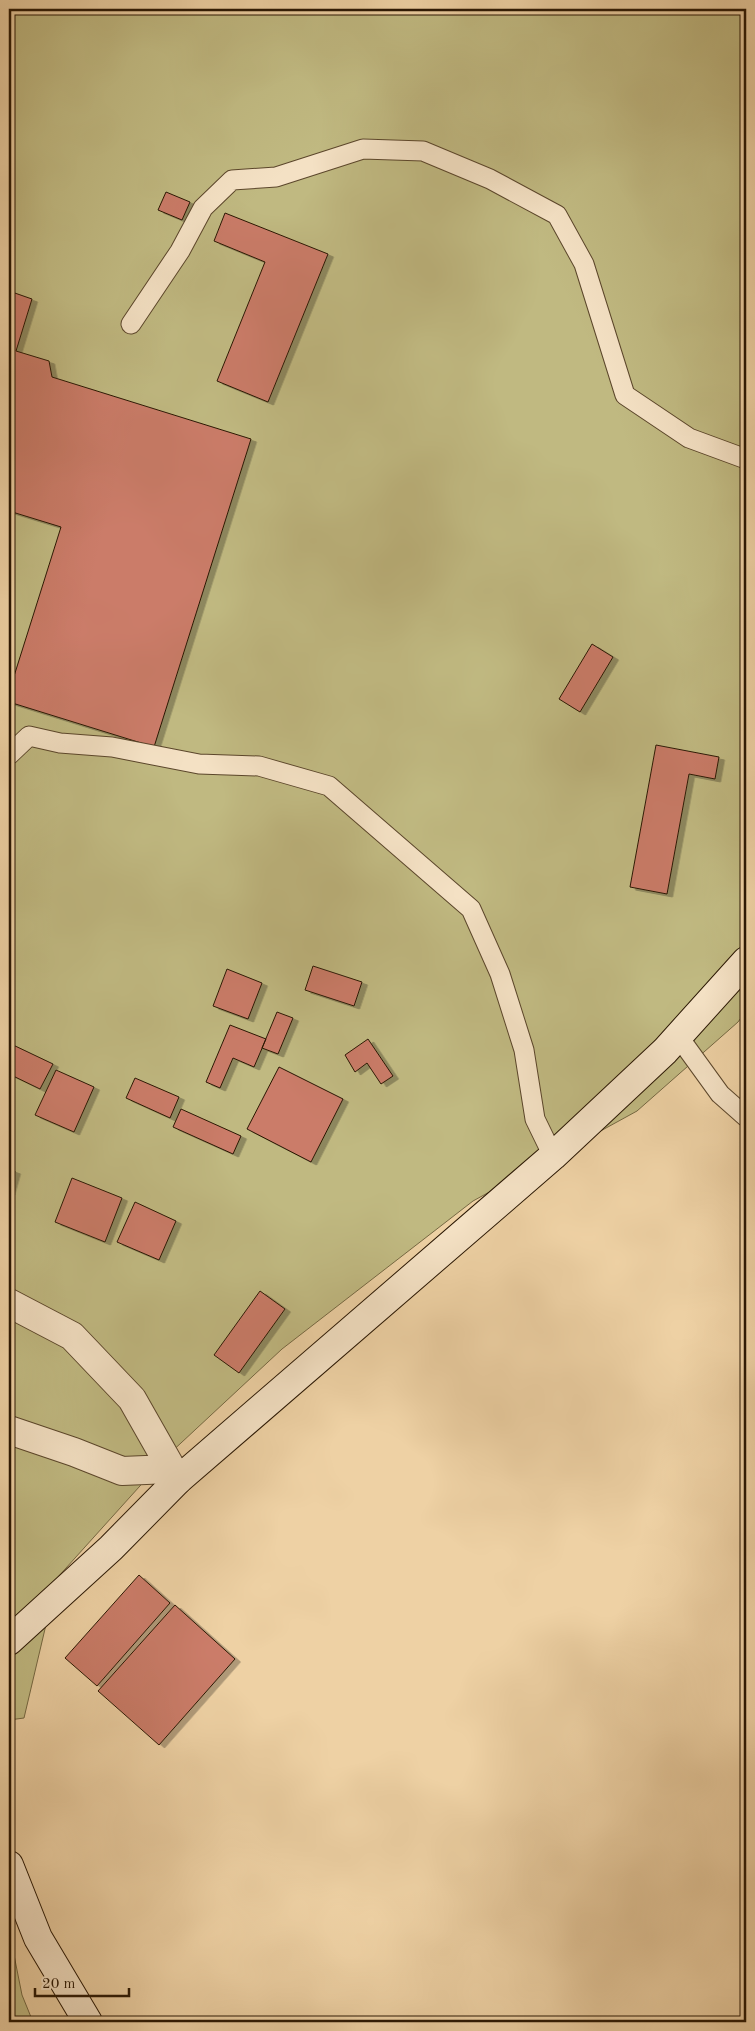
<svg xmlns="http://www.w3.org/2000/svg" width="755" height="2031" font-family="'Old Standard TT',serif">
<defs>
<filter id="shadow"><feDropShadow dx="5.5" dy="3" stdDeviation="0" flood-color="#0004"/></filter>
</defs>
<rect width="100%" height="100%" fill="#eed1a4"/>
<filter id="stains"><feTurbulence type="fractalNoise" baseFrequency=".004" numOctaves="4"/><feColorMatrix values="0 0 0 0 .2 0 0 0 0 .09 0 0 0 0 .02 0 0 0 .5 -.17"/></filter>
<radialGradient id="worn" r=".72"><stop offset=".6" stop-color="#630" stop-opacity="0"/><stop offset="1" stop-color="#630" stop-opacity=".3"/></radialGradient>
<path fill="#c0b981" stroke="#756842" d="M 9,9 L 746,9 L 746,1011 L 738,1022 L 637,1111 L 473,1201 L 282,1349 L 167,1456 L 57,1578 L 24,1718 L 9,1720 Z
M 9,1930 L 22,1995 L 33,2022 L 9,2022 Z"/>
<path fill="#cb7c69" stroke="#2a1703" filter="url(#shadow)" d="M 166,192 L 190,202 L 182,220 L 158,210 Z
M 225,213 L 328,254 L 268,402 L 217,381 L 265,262 L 214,241 Z
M 9,291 L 32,299 L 16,351 L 49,361 L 52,377 L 251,439 L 154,747 L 9,702 L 9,692 L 61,527 L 9,511 Z
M 592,644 L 613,657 L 580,712 L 559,699 Z
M 656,745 L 719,757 L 715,779 L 689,774 L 667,894 L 630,887 Z
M 313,966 L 362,982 L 354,1006 L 305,990 Z
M 227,969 L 262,983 L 248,1019 L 213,1006 Z
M 277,1012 L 293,1018 L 278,1054 L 262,1048 Z
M 230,1025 L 266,1039 L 254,1067 L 233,1058 L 220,1088 L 206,1082 Z
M 368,1039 L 393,1076 L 381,1084 L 367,1063 L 355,1072 L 345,1055 Z
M 11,1044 L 53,1064 L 40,1089 L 9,1074 Z
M 279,1067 L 343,1099 L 311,1162 L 247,1129 Z
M 56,1070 L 94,1087 L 74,1132 L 35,1115 Z
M 135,1078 L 179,1097 L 170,1118 L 126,1098 Z
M 181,1109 L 241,1136 L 233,1154 L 173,1127 Z
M 9,1169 L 15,1171 L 9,1192 Z
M 72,1178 L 122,1198 L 105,1242 L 55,1222 Z
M 135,1202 L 176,1221 L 159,1260 L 117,1242 Z
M 260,1291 L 285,1309 L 239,1373 L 214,1355 Z
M 139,1575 L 170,1603 L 97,1686 L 65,1658 Z
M 175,1605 L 235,1659 L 159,1745 L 98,1691 Z"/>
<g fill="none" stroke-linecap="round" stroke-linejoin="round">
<defs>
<path id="lane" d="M 131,324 L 180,251 L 203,208 L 232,180 L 276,177 L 363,149 L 423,151 L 490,179 L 557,215 L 584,264 L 625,395 L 689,438 L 746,459
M 9,755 L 29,736 L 60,743 L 112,747 L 199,764 L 259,766 L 329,786 L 471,909 L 500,974 L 524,1050 L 535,1119 L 553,1156
M 678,1036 L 720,1094 L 746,1117"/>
<path id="street" d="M 9,1303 L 72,1336 L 132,1399 L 178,1480
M 9,1430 L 74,1452 L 122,1471 L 170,1469"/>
<path id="secondary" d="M 9,1641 L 111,1548 L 178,1480 L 553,1156 L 665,1051 L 746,961
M 9,1865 L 38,1938 L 88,2022"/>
</defs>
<use href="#lane" stroke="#5b462b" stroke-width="21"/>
<use href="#street" stroke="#5b462b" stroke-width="30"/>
<use href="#secondary" stroke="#2a1703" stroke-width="30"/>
<use href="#lane" stroke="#f4e1c4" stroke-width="19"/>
<use href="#street" stroke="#f4e1c4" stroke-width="28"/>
<use href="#secondary" stroke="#f4e1c4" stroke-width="28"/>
</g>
<rect width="755" height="2031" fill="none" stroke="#eed1a4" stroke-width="30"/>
<rect x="10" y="10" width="735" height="2011" fill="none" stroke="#2a1703" stroke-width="2.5"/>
<rect x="15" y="15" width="725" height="2001" fill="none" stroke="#2a1703"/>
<path d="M35 1988v8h94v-8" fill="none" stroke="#2a1703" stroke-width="2.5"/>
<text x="42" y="1988" font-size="15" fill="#2a1703" stroke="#f4e1c4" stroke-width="4" paint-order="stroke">20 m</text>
<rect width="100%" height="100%" filter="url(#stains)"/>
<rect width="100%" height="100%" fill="url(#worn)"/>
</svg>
